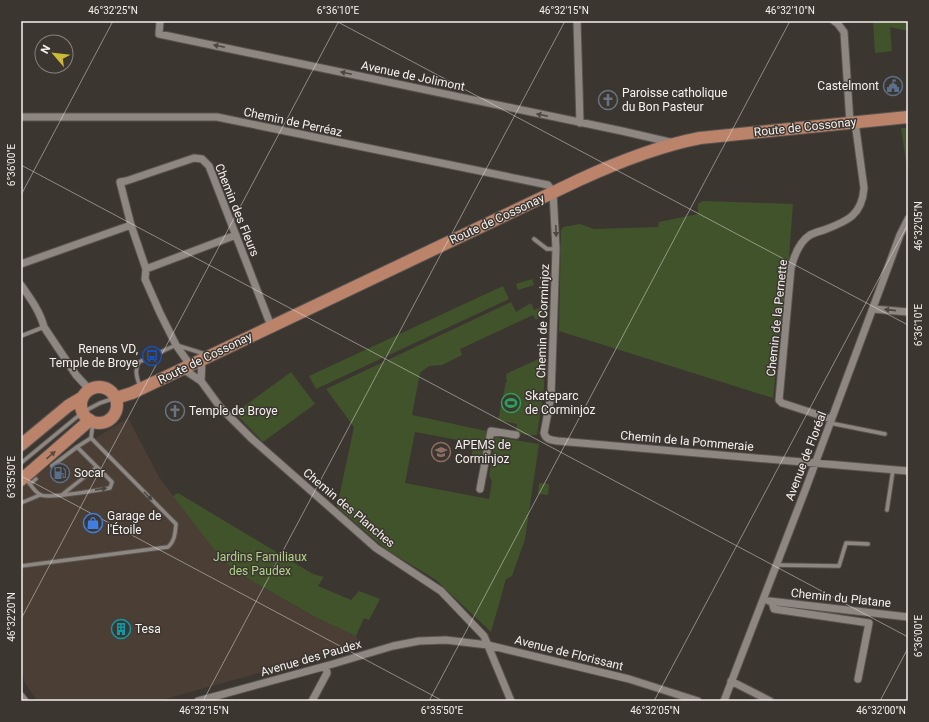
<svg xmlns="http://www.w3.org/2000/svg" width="929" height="722" font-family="Roboto,sans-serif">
<rect width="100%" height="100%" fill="#3c3631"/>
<path fill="#4a3e35" d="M 128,418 L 160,479 L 212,545 L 223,561 L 247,578 L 315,617 L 356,636 L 358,640 L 320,656 L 158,701 L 37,701 L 24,681 L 21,660 L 21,484 Z"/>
<path fill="#41532a" d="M 873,21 L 908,21 L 908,31 L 890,27 L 892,51 L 875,53 Z
M 901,128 L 908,128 L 908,162 L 906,162 Z
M 703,201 L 793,204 L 789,257 L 773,398 L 559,331 L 561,230 L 563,227 L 580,224 L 594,229 L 658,227 L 659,222 L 698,214 L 698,204 Z
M 532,279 L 534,285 L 518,290 L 516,284 Z
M 503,286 L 509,299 L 316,389 L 309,376 Z
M 511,302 L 516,312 L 531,303 L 534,310 L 546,305 L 545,314 L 536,320 L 533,315 L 460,349 L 462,355 L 442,365 L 429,366 L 420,373 L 412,415 L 486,431 L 487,434 L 483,458 L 479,460 L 471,458 L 474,443 L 415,432 L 405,483 L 489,499 L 492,481 L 489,476 L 495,437 L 539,444 L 525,539 L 512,576 L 506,579 L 491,632 L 436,580 L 387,550 L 337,507 L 354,427 L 326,389 Z
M 545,356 L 544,387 L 537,435 L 525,435 L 516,431 L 517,424 L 498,420 L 506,382 L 507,382 L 506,374 Z
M 291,372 L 315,404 L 263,442 L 235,413 Z
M 539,483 L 549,484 L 548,495 L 538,494 Z
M 178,493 L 313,574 L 324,577 L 318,586 L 351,600 L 359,591 L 380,599 L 369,620 L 364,618 L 356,636 L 315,617 L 247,578 L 223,561 L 173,496 Z"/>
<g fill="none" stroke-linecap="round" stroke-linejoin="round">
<defs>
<path id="lane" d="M 534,239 L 547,249 L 556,249
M 21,336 L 44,327
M 140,387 C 137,378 134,370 139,362 L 176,345 L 205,354
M 830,423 L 885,434
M 77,447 L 97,467
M 21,463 L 83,412 L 100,403 L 115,398
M 52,466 L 77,447 L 91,438
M 26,479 C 30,483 35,493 41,495 C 49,499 98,490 110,488 L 112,482 L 97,467 L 63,494
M 30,484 L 36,479
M 21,503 L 40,495
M 887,510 L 893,470
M 776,565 L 839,566 L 846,543 L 868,544
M 21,566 L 168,547 C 175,541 175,533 176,524 L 91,438 L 93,422"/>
<path id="street" d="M 160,21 L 159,34 L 622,131 L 674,143
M 577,21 L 580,123
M 834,21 L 838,24 L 844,32 L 850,123
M 21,117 L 217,117 L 548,185 L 553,192 L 556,249 L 551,396 L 544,433 C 546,440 551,440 558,441 L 908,471
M 21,264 L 131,225
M 146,269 L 236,235
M 21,285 C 30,298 40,311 44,327 L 76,375 L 89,389
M 873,309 L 908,312
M 190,365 L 176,345 L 160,313 L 145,279 L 146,269 L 131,225 L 120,182 L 126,181 L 194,158 L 202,159 L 209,166 L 271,326
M 183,369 L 201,381 L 220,407 L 251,438 L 376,548 L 441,591 L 484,636 L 511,701
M 201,381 L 202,359
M 831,419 L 782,403 L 779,400 L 791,268 C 794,256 799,242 810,235 C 814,233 820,231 824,230 C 848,221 862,215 864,188 L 855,122
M 480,489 L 491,431 L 516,435
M 769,601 L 908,617
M 772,602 L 774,609 L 869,623 L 858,679
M 731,681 L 770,701
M 21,696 L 25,701
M 198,701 L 326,666 L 393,646 L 419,641 L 446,640 L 488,645 L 629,679 L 698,701
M 312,701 L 327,673 L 326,666
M 724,701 L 806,488 L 900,235 L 908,219"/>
<path id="primary" d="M81 405a18 18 0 1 1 36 0a18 18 0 1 1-36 0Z
M 116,398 L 132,393 L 579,180 C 618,162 658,146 700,138 L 908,117
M 21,445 L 68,406 L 83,397
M 21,480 L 90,420"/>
</defs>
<use href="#lane" stroke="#5a5450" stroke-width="5.5"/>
<use href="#street" stroke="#5a5450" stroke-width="9"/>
<use href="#primary" stroke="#5a5450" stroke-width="14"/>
<use href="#lane" stroke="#8e8781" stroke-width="3.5"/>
<use href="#street" stroke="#8e8781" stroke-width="7"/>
<use href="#primary" stroke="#ba836a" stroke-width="12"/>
</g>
<defs><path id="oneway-solid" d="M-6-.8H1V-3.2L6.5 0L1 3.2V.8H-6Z"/></defs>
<g fill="#4c4641">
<use href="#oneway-solid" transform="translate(219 46) rotate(-168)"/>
<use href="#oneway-solid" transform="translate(346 73) rotate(-168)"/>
<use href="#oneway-solid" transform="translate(542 115) rotate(-168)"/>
<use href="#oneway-solid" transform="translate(556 231) rotate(88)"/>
<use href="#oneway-solid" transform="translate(890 310) rotate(-174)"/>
<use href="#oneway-solid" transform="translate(101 489) rotate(-8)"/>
<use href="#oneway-solid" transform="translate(148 496) rotate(45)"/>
</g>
<use fill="#5c493f" href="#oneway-solid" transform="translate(51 455) rotate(-41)"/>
<path fill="none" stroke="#f5f1ee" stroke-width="1" stroke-opacity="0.45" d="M 336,21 L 908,325M 21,165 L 908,637M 21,195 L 113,21M 21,476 L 443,701M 21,619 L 339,21M 203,701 L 565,21M 429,701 L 790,21M 654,701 L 908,224M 880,701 L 908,648"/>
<defs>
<symbol id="civic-ring" viewBox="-11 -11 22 22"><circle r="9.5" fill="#3c3631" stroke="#5c6f8a" stroke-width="1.5"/><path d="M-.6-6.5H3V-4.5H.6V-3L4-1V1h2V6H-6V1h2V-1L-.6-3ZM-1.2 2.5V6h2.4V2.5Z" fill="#5c6f8a"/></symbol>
<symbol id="church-ring" viewBox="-11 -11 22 22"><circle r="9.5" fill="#3c3631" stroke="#6b7280" stroke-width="1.5"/><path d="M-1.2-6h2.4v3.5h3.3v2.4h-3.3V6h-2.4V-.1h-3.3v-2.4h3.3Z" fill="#6b7280"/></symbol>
<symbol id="bus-ring" viewBox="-11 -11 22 22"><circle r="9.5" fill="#3c3631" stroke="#1a4fb4" stroke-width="1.5"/><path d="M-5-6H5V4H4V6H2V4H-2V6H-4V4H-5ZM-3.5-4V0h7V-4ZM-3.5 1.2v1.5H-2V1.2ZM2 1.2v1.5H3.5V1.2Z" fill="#1a4fb4"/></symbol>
<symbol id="stadium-ring" viewBox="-11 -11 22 22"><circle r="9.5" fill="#3c3631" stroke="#2e9e5b" stroke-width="1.5"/><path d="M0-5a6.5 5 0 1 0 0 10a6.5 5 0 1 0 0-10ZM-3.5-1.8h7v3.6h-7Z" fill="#2e9e5b"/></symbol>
<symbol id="school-ring" viewBox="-11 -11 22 22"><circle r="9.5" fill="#3c3631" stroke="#8d6e63" stroke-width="1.5"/><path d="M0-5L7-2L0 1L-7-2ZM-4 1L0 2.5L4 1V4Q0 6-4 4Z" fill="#8d6e63"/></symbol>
<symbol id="fuel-ring" viewBox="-11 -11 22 22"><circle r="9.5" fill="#3c3631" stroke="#5c6f8a" stroke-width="1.5"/><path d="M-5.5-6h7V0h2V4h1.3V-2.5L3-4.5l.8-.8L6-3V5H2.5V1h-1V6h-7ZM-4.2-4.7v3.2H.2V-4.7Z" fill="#5c6f8a"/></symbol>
<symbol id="shop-ring" viewBox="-11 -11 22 22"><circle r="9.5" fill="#3c3631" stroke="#3f7fe0" stroke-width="1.5"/><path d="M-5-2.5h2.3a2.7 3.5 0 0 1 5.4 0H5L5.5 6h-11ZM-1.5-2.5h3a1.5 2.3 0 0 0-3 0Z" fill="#3f7fe0"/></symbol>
<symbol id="building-ring" viewBox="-11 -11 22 22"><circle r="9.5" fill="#3c3631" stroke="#0f9aa8" stroke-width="1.5"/><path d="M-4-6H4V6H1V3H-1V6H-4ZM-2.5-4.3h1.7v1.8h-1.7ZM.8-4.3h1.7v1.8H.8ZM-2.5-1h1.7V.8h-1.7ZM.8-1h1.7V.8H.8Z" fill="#0f9aa8"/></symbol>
</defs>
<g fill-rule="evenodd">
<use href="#civic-ring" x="882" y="75" width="22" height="22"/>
<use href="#church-ring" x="597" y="89" width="22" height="22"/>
<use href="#bus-ring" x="141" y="345" width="22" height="22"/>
<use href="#stadium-ring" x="500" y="392" width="22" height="22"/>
<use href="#church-ring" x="164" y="400" width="22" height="22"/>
<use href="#school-ring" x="430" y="441" width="22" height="22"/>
<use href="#fuel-ring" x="49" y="462" width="22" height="22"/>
<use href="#shop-ring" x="82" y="512" width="22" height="22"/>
<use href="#building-ring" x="110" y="618" width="22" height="22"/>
</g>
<g text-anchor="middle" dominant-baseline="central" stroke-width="3" stroke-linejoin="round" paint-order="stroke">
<g font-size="12" fill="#f5f1ee" stroke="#3c3631">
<text transform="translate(413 76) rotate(12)">Avenue de Jolimont</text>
<text transform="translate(293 122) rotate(12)">Chemin de Perréaz</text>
<text transform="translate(805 127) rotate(-6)">Route de Cossonay</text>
<text transform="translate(237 210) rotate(68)">Chemin des Fleurs</text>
<text transform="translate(497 219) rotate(-25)">Route de Cossonay</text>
<text transform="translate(777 318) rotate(-84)">Chemin de la Pernette</text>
<text transform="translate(543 321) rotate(-88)">Chemin de Corminjoz</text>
<text transform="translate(205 358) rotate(-26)">Route de Cossonay</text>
<text transform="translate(687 441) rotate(5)">Chemin de la Pommeraie</text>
<text transform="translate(806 456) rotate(-69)">Avenue de Floréal</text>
<text transform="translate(349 508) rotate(40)">Chemin des Planches</text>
<text transform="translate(841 598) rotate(6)">Chemin du Platane</text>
<text transform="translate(569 653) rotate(14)">Avenue de Florissant</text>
<text transform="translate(311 658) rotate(-16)">Avenue des Paudex</text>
</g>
<g font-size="12" fill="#f5f1ee" stroke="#3c3631" text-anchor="start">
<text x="879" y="86" text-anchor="end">Castelmont</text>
<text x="622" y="93">Paroisse catholique<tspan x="622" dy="14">du Bon Pasteur</tspan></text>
<text x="138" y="349" text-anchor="end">Renens VD,<tspan x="138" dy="14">Temple de Broye</tspan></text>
<text x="525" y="396">Skateparc<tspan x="525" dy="14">de Corminjoz</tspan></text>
<text x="189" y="411">Temple de Broye</text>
<text x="455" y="445">APEMS de<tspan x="455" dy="14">Corminjoz</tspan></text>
<text x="74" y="473">Socar</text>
<text x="107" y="516">Garage de<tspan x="107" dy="14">l'Étoile</tspan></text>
<text x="135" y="629">Tesa</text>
</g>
<g font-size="12" fill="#b1d289" stroke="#3c3631">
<text x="260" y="557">Jardins Familiaux<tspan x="260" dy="14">des Paudex</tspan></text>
</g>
</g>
<rect width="929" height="722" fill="none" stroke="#3c3631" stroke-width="44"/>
<g transform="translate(54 54) rotate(298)"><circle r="19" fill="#3c3631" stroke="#86817d"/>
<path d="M0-3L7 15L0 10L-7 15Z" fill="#cdb938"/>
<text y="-6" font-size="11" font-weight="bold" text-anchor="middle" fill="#f5f1ee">N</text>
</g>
<rect x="22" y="22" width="885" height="678" fill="none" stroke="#f5f1ee" stroke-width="1.5"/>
<g font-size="10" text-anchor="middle" fill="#f5f1ee">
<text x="113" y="14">46°32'25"N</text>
<text x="338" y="14">6°36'10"E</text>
<text x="564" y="14">46°32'15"N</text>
<text x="790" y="14">46°32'10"N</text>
<text transform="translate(11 165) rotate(-90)" y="4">6°36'00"E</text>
<text transform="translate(918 226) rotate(-90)" y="4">46°32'05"N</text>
<text transform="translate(918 325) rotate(-90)" y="4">6°36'10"E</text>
<text transform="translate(11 477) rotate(-90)" y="4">6°35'50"E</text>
<text transform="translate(11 617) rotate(-90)" y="4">46°32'20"N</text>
<text transform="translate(918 636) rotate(-90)" y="4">6°36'00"E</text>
<text x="204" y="714">46°32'15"N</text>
<text x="442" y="714">6°35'50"E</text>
<text x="655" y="714">46°32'05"N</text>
<text x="881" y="714">46°32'00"N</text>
</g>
</svg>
